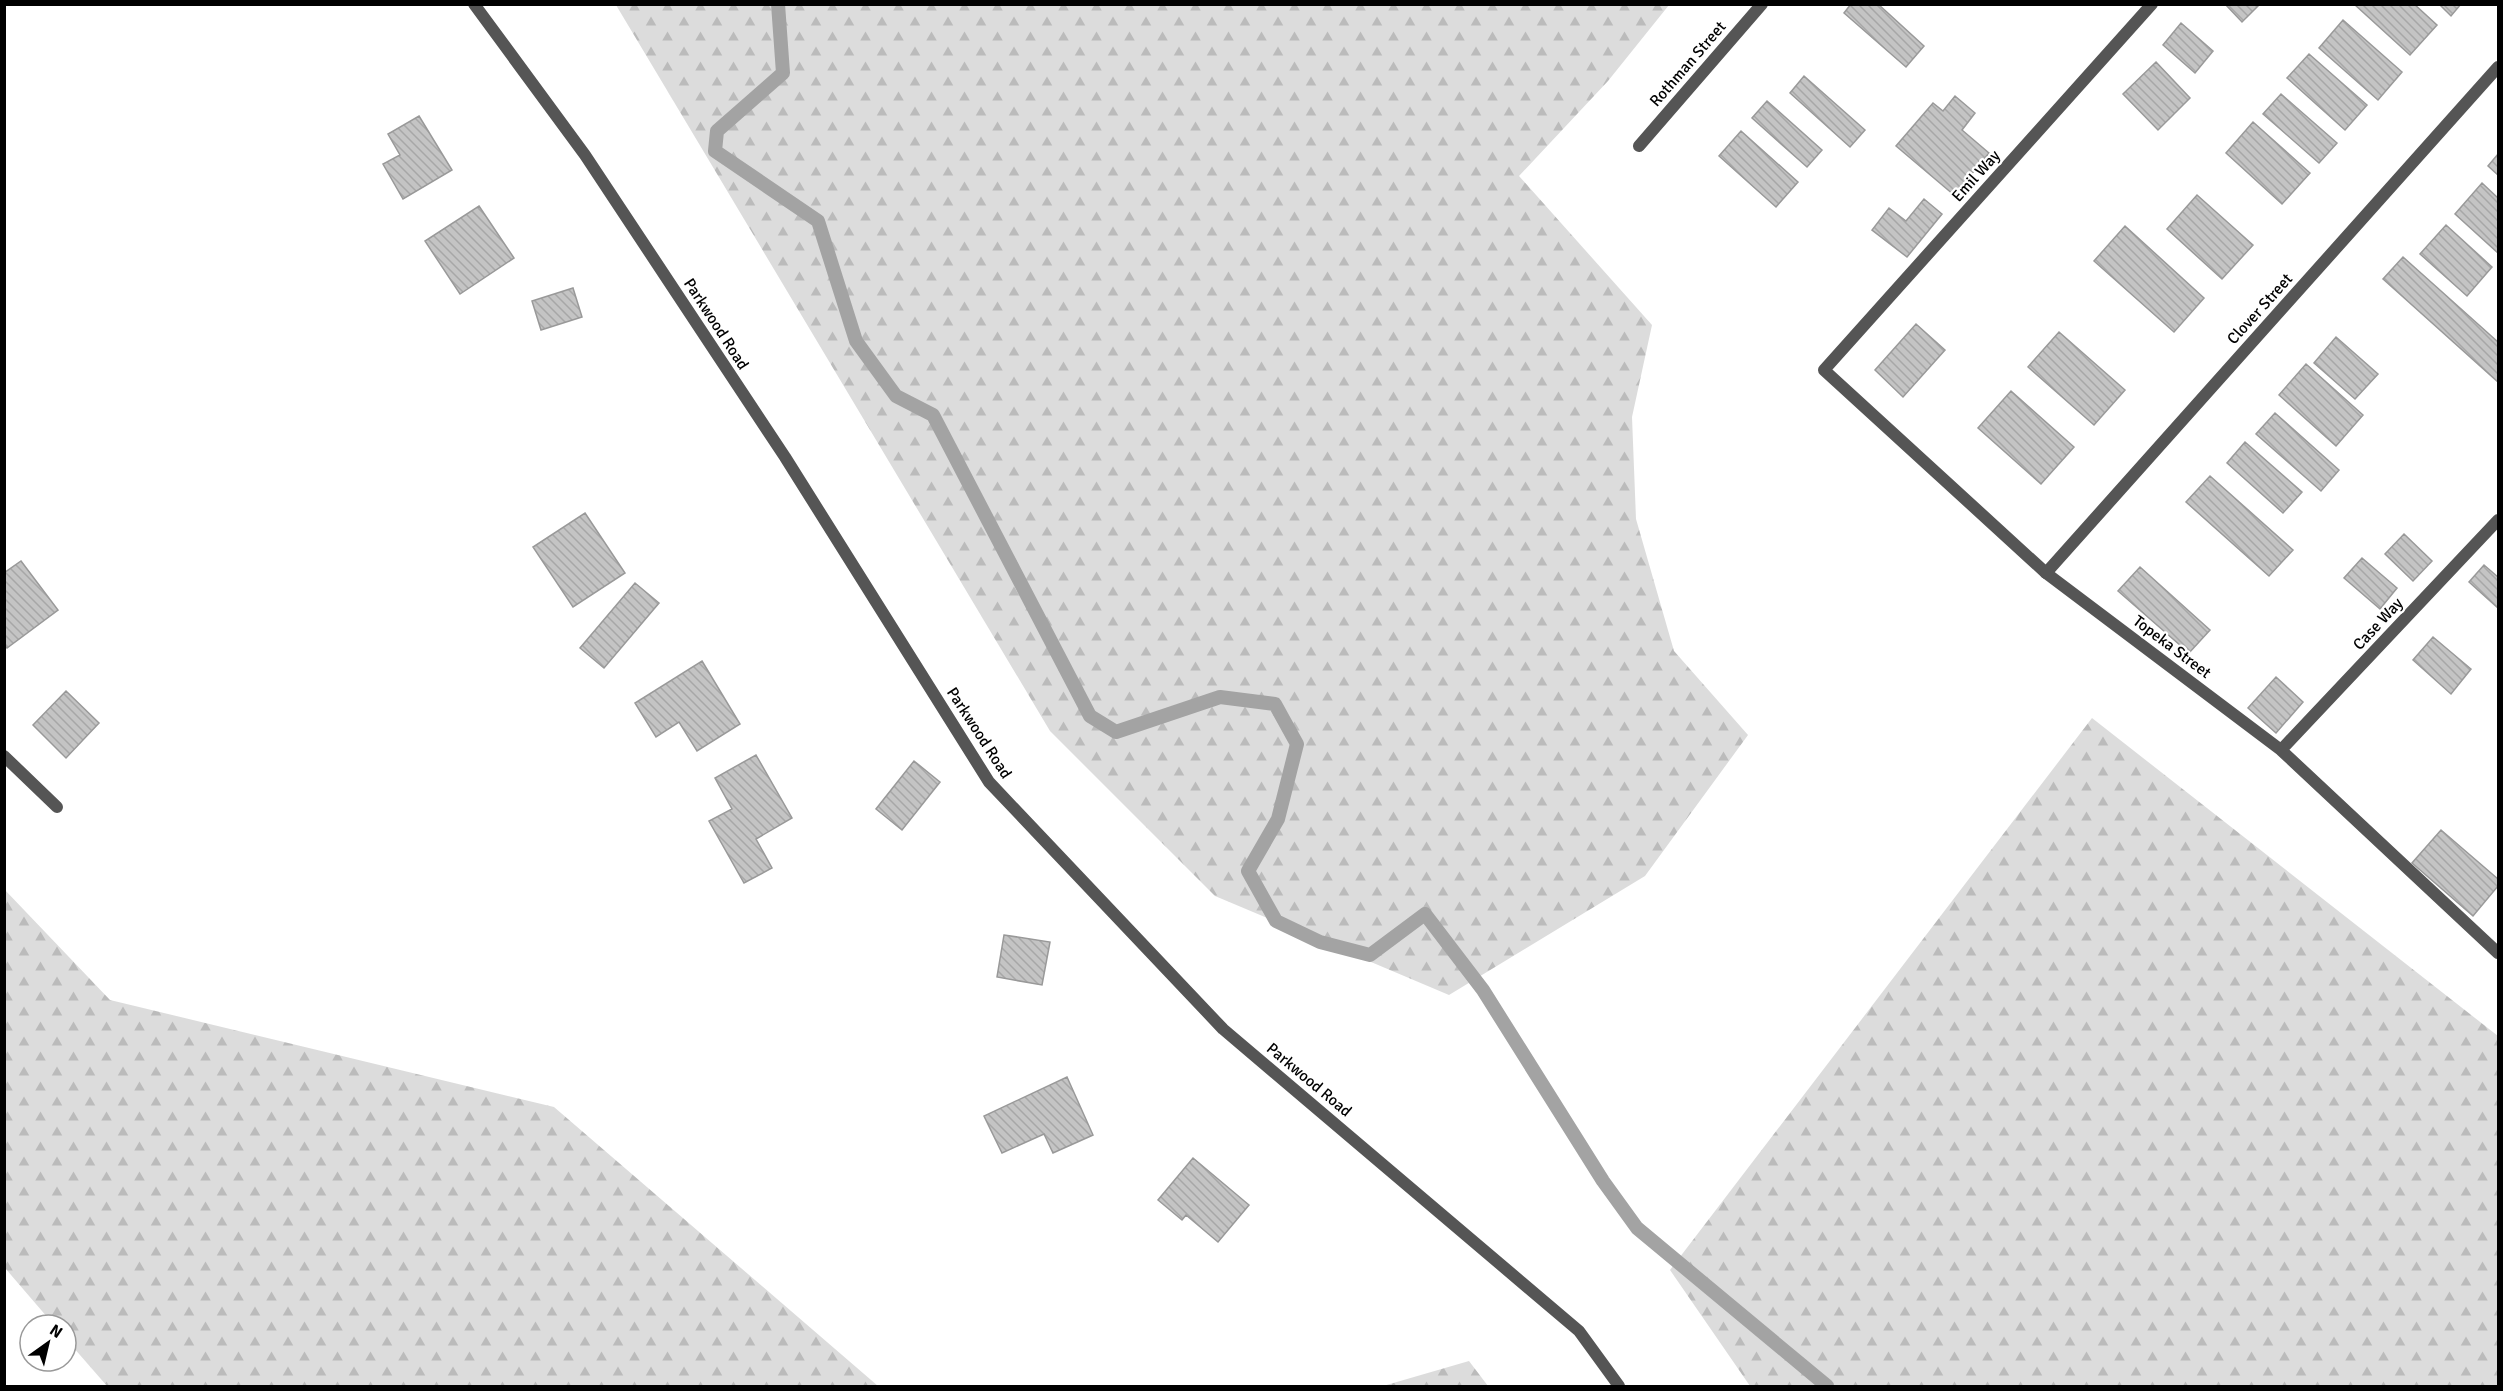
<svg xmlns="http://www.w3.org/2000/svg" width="2503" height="1391" font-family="Signika,sans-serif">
<defs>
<pattern id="forest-firs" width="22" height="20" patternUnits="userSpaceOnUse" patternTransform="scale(1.5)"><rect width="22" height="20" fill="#dcdcdc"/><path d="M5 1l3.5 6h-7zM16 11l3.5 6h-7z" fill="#bbb"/></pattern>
<pattern id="building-back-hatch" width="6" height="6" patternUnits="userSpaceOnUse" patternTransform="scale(1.5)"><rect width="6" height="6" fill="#c4c4c4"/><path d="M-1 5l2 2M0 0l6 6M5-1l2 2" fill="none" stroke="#a7a7a7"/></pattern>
</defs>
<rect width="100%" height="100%" fill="#fff"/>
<path fill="url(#forest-firs)" d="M 616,5 L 1669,5 L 1608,81 L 1519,176 L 1652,325 L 1632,417 L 1636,519 L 1674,651 L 1748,735 L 1645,876 L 1449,995 L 1215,896 L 1050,731 Z
M 2092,718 L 2498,1036 L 2498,1386 L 1750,1386 L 1670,1270 Z
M 4,889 L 110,1000 L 554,1107 L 878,1386 L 107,1386 L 66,1339 L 66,1325 L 54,1325 L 5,1268 Z
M 1469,1361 L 1488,1386 L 1383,1386 Z"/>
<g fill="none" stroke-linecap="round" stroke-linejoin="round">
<path stroke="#a3a3a3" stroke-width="14" d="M 778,4 L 783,73 L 717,131 L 715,151 L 818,221 L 856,341 L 896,396 L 933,415 L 1090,716 L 1116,732 L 1220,697 L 1275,704 L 1297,744 L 1278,819 L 1248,871 L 1276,921 L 1320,942 L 1370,955 L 1425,914 L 1483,990 L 1603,1181 L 1637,1228 L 1827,1386"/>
</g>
<path fill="url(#building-back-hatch)" stroke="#999" stroke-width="1.5" d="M 1851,4 L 1878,4 L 1924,46 L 1906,67 L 1844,13 Z
M 2225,4 L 2260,4 L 2242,22 Z
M 2354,4 L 2414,4 L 2437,25 L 2410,55 Z
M 2439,4 L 2461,4 L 2451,16 Z
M 2343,20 L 2402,72 L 2378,100 L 2319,48 Z
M 2181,23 L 2213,51 L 2195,73 L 2163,45 Z
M 2309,54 L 2367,105 L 2345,130 L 2287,78 Z
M 2156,62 L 2190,98 L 2158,130 L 2123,94 Z
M 1804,76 L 1865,130 L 1850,147 L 1790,93 Z
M 2281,94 L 2337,143 L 2319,163 L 2263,114 Z
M 1955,96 L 1975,113 L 1962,130 L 1989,153 L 1954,195 L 1896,146 L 1933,103 L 1943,111 Z
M 1767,101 L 1822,150 L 1807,167 L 1752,118 Z
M 419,116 L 452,170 L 403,199 L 383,164 L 400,155 L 388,134 Z
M 2253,122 L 2310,173 L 2282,204 L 2226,153 Z
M 1741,131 L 1798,182 L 1776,207 L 1719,156 Z
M 2498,154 L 2498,175 L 2488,166 Z
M 2482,183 L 2498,198 L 2498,253 L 2455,214 Z
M 2197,195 L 2253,245 L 2222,279 L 2167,229 Z
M 1924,199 L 1942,214 L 1907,257 L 1872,230 L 1889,208 L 1906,221 Z
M 479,206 L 514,258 L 460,294 L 425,241 Z
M 2446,225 L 2492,267 L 2467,296 L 2420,254 Z
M 2125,226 L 2204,298 L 2174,332 L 2094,261 Z
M 2403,257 L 2498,342 L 2498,382 L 2383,279 Z
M 573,288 L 582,317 L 541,330 L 532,301 Z
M 1916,324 L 1945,350 L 1903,397 L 1875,370 Z
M 2059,332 L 2125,390 L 2094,425 L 2028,367 Z
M 2336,337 L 2378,374 L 2355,399 L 2314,363 Z
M 2306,364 L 2363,415 L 2336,446 L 2279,395 Z
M 2011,391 L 2074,447 L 2041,484 L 1978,428 Z
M 2275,413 L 2339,470 L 2321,491 L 2256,434 Z
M 2245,442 L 2302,492 L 2283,513 L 2227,463 Z
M 2210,476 L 2293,550 L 2269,576 L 2186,502 Z
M 585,513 L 625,573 L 573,607 L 533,547 Z
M 2404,534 L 2432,561 L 2413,581 L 2385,554 Z
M 2362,558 L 2397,588 L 2380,609 L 2344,578 Z
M 21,561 L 58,610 L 7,648 L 4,645 L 4,573 Z
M 2484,565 L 2498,577 L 2498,608 L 2469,582 Z
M 2140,567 L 2210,630 L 2189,653 L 2118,591 Z
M 635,583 L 659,603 L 604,668 L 580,648 Z
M 2433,637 L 2471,669 L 2451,694 L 2413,660 Z
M 702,661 L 740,724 L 697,751 L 679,722 L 656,737 L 635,703 Z
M 2276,677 L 2303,702 L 2276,733 L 2248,708 Z
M 66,691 L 99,723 L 66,758 L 33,725 Z
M 756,755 L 792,818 L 756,839 L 772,868 L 744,883 L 709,821 L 732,809 L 715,778 Z
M 914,761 L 940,782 L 902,830 L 876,809 Z
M 2441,830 L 2498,879 L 2498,886 L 2473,916 L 2412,863 Z
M 1004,935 L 1050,942 L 1042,985 L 997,977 Z
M 1067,1077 L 1093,1135 L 1053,1153 L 1044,1134 L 1002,1153 L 984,1116 Z
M 1193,1158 L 1249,1205 L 1218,1242 L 1186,1215 L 1182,1220 L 1158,1200 Z"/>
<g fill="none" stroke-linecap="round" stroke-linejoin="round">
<path stroke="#555" stroke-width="12" d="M 2152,4 L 1824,370 L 2046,573 L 2281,750 L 2498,953
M 2281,750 L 2498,520"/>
<path stroke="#555" stroke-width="12" d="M 474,4 L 585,155 L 785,457 L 989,782 L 1223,1029 L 1579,1331 L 1619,1386
M 1639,146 L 1762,4
M 2046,573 L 2498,67
M 4,756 L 57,807"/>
</g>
<g text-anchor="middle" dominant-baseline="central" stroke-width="4.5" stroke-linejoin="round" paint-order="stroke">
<g font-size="16" fill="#000" stroke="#fff">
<text transform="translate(1688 64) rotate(-49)">Rothman Street</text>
<text transform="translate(1976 176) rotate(-48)">Emil Way</text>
<text transform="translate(2260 309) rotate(-48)">Clover Street</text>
<text transform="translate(716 324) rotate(57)">Parkwood Road</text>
<text transform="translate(2378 624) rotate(-47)">Case Way</text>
<text transform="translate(2172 647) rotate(37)">Topeka Street</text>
<text transform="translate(979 733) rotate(57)">Parkwood Road</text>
<text transform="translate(1309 1080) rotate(40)">Parkwood Road</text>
</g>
</g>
<rect width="2503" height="1391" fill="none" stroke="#000000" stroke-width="12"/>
<g transform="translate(48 1343) rotate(34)"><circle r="28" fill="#ffffff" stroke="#999999" stroke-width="1.5"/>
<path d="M0-4.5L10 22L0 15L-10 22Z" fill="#000000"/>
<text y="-9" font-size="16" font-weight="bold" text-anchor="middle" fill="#000000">N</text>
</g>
</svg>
